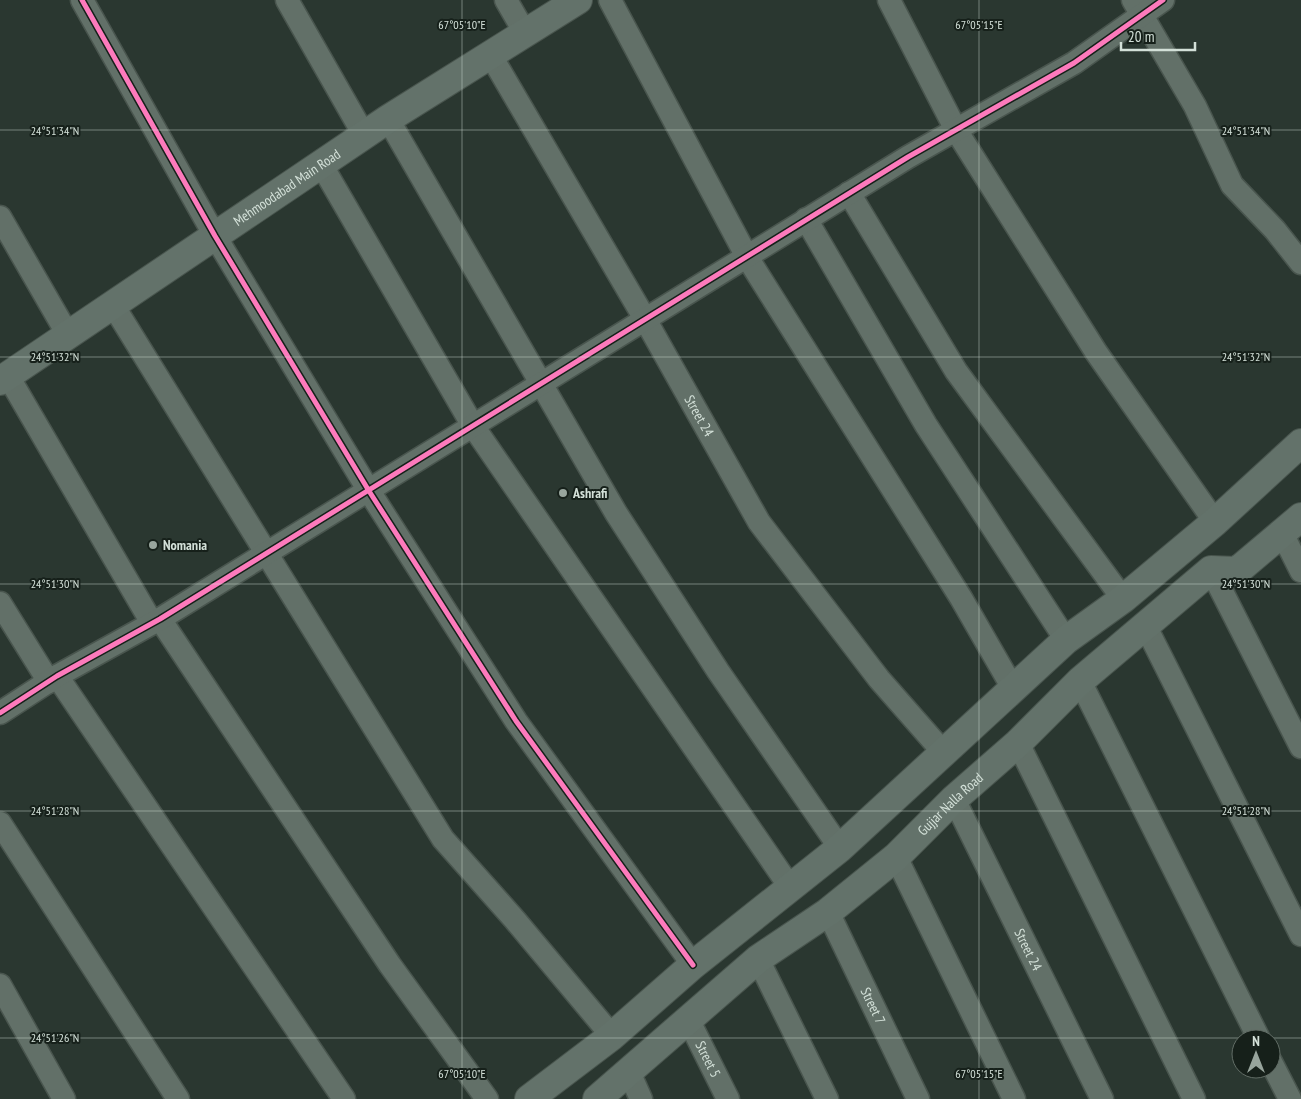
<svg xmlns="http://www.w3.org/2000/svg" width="1301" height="1099" font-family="'PT Sans Narrow',sans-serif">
<rect width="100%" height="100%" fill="#2a3730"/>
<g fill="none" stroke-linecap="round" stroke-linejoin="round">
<defs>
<g id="street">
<path d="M 82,0 L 215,236 L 369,491 L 516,721 L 693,965"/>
<path d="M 287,0 L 364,135"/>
<path d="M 506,0 L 525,33"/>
<path d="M 610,0 L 747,257 L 961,598 L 1014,690"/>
<path d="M 889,0 L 956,130 L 1096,352 L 1215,522"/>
<path d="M 1133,0 L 1195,106 L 1232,185 L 1275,230 L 1301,263"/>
<path id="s1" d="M 490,54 L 645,319 L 759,522 L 879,679 L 944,753"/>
<path d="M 388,119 L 616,513 L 718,671 L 840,848"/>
<path d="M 321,164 L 473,426 L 790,887"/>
<path d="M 849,193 L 956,371 L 1123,599"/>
<path d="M 0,217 L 68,335"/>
<path d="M 806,219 L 926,425 L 1066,640"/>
<path d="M 113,305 L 443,839 L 515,920 L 612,1036"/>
<path d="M 8,376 L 152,623"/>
<path d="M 1282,533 L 1301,571"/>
<path d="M 1211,570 L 1301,747"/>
<path d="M 0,603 L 49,682"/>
<path d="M 160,619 L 390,965 L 487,1099"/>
<path d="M 1145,625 L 1301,935"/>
<path d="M 57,676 L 344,1099"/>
<path d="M 1080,681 L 1259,1039"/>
<path d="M 0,713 L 57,676 L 160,619 L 908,157 L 1074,63 L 1163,0"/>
<path d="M 1018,743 L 1194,1099"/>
<path id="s2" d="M 954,799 L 1102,1099"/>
<path d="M 0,823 L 178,1099"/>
<path d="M 896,857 L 1014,1099"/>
<path id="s3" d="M 828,912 L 918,1099"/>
<path d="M 758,959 L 827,1099"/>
<path d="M 0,985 L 64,1099"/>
<path id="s4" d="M 688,1019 L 728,1099"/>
<path d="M 1271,1062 L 1290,1099"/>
<path d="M 629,1072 L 641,1099"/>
</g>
<g id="secondary">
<path id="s5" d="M 0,381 L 388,119 L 578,0"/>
<path d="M 529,1099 L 612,1036 L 693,965 L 840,848 L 1066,640 L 1123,599 L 1215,522 L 1301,443"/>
<path id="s6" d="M 597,1099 L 758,959 L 828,912 L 896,857 L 954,799 L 1018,743 L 1080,681 L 1211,570 L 1237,571 L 1301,517"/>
</g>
</defs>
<use href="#street" stroke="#49554e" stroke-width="25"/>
<use href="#secondary" stroke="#49554e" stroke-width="30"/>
<use href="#street" stroke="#627068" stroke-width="22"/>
<use href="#secondary" stroke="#63726a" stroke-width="28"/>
<defs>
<path id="cycleway" d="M 82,0 L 215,236 L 369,491 L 516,721 L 693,965
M 0,713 L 57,676 L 160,619 L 908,157 L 1074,63 L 1163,0"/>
</defs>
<use href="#cycleway" stroke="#16201a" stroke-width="8"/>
<use href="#cycleway" stroke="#fd7abc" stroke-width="5"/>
</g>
<path fill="none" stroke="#d3e0d8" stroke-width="1" stroke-opacity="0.45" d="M 462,0 L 462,1099M 979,0 L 979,1099M 0,130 L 1301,130M 0,357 L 1301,357M 0,584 L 1301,584M 0,811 L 1301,811M 0,1038 L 1301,1038"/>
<g fill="#98a59d" stroke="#16201a" stroke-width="2">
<circle cx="563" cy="493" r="5"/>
<circle cx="153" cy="545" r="5"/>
</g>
<g text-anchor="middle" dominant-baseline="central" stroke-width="4" stroke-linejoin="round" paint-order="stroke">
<g font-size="14" fill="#d3e0d8" stroke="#16201a">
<text stroke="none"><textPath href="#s5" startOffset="346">Mehmoodabad Main Road</textPath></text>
<text stroke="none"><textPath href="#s1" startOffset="418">Street 24</textPath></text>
<text stroke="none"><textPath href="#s6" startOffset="461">Gujjar Nalla Road</textPath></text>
<text stroke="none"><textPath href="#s2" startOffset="168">Street 24</textPath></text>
<text stroke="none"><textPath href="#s3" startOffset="104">Street 7</textPath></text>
<text stroke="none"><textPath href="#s4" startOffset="45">Street 5</textPath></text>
</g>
<g font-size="14" font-weight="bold" fill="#d3e0d8" stroke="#16201a" text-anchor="start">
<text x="573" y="493">Ashrafi</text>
<text x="163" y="545">Nomania</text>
</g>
</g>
<g font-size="12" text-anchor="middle" fill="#d3e0d8" stroke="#16201a" stroke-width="4" stroke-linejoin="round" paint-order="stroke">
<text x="462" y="29">67°05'10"E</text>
<text x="979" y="29">67°05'15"E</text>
<text x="55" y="135">24°51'34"N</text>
<text x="1246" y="135">24°51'34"N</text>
<text x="55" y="361">24°51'32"N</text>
<text x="1246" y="361">24°51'32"N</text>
<text x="55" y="588">24°51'30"N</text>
<text x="1246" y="588">24°51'30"N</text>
<text x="55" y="815">24°51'28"N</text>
<text x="1246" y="815">24°51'28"N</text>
<text x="55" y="1042">24°51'26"N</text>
<text x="462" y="1078">67°05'10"E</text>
<text x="979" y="1078">67°05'15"E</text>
</g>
<g transform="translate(1256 1054)"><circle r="24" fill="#16201a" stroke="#626d66"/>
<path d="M0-4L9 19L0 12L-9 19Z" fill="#98a59d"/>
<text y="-8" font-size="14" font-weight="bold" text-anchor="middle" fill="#d3e0d8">N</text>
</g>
<path d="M1121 42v8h74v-8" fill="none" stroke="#d3e0d8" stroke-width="2.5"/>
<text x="1128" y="42" font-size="15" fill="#d3e0d8" stroke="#16201a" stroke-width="4" paint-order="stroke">20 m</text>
</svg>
